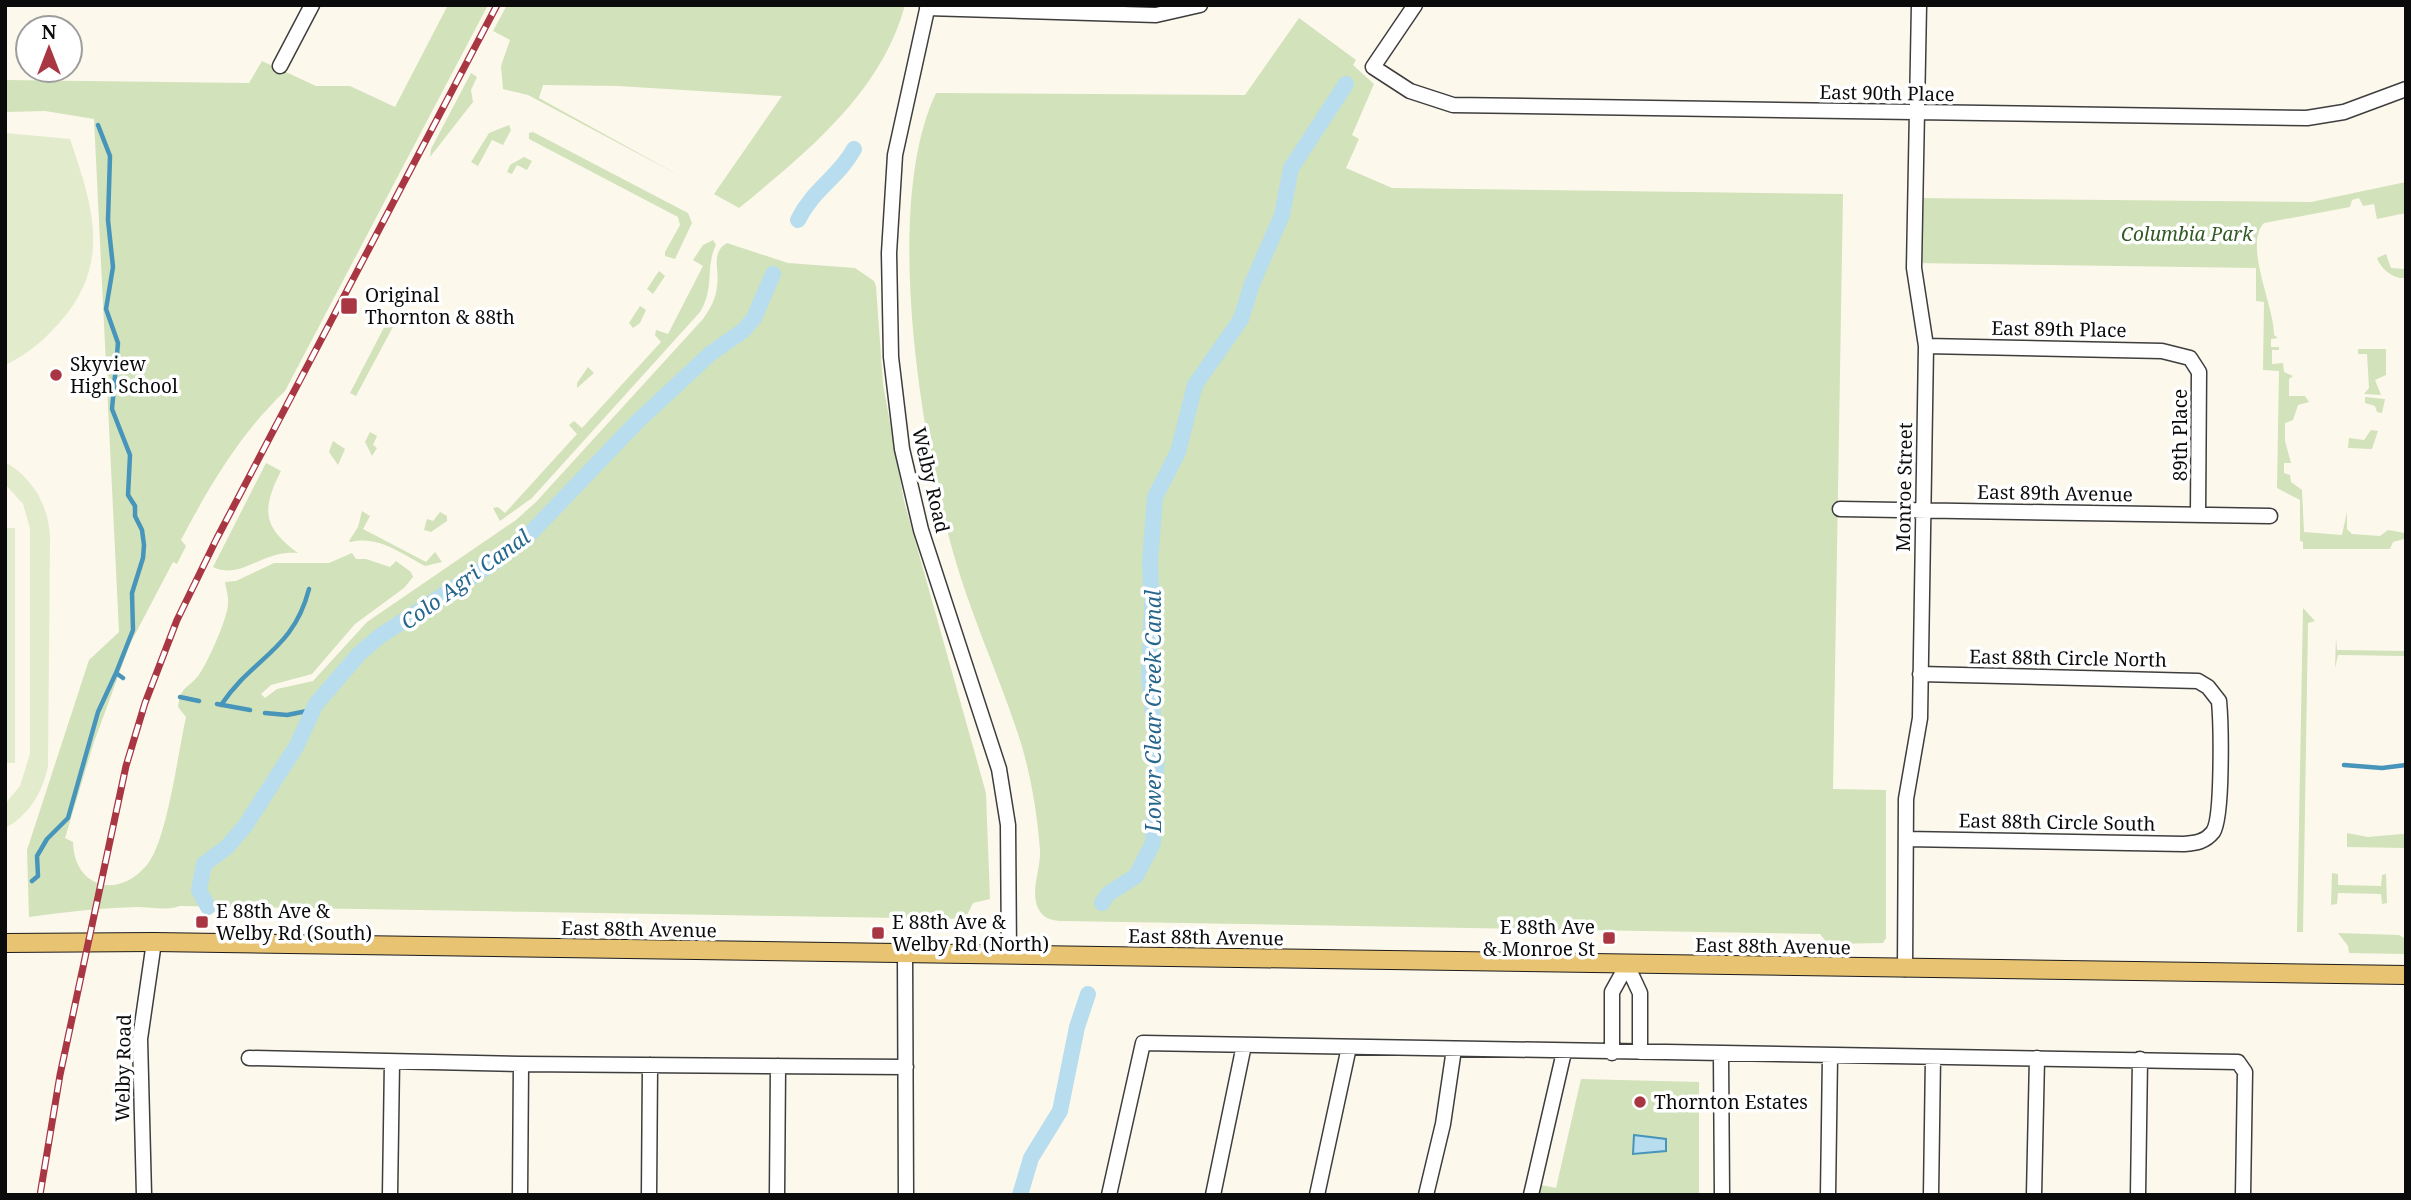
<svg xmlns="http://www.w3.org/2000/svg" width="2411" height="1200" font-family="'Noto Serif',serif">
<rect width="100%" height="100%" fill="#fdf8ec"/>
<path fill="#d2e2ba" d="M 448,5 L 488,5 L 285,391 C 240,434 210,485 181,540 L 186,546 L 177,564 L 173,562 L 130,644 L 94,742 L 65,838 L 73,842 C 74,887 117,900 146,866 C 167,843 178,752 186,717 L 178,707 C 181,686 187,689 198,676 C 207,665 228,617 228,604 C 229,597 226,589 225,582 L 236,581 L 274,563 L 329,563 L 352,553 L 356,559 L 366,559 L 390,567 L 396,561 L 411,572 L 413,577 L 404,588 L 355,624 L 312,674 L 271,685 L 261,694 L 265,698 L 277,689 L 313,681 L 367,622 L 516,520 L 536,502 L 703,319 C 710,309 716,299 717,286 C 720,270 710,253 727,243 L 788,263 L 855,268 L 874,281 L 876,286 L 883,384 L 904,501 L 986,793 L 990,899 L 973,903 L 965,919 L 180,906 C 165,911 152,907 137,907 C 101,908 64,912 29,917 L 27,850 L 89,660 L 119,632 L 94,119 L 45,111 L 5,112 L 5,80 L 249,83 L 262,61 L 316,86 L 350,86 L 395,107 Z
M 507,5 L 905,5 C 882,92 806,153 739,208 L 714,194 L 782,96 L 618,86 L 543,85 L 539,98 L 682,177 L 528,95 L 503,89 L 501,66 L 510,40 L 493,31 Z
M 1299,18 L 1356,60 L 1353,65 L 1374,84 L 1352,135 L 1359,139 L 1346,168 L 1392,188 L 1843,194 L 1833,789 L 1886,790 L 1886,938 L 1883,943 L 1828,944 L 1820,934 L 1064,921 C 1053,921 1043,919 1038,908 C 1030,891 1041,869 1040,850 C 1037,811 1030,769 1017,731 C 997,671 970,613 953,552 C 920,435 883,204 936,93 L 1245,95 Z
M 471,73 L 477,77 L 471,90 L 473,102 L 430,157 L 431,149 Z
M 509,125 L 511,130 L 503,145 L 492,140 L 478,166 L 471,162 L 489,133 Z
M 533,132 L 688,213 L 692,223 L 675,259 L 665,256 L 665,252 L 680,225 L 678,217 L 529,139 L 529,133 Z
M 524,157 L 532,161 L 527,170 L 517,165 L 512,174 L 507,172 L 510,165 Z
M 2406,182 L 2406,213 L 2377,219 L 2374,204 L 2363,206 L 2359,198 L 2352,200 L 2350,207 L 2264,223 C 2243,245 2275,308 2274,335 L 2278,338 L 2271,339 L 2271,347 L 2279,347 L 2279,350 L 2272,350 L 2272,364 L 2283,363 L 2284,372 L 2293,376 L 2289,379 L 2289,396 L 2305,396 L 2309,402 L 2298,405 L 2293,420 L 2285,423 L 2285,441 L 2291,463 L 2284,463 L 2284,473 L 2290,475 L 2291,482 L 2302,490 L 2304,532 L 2342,535 L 2347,512 L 2347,529 L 2352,534 L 2380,536 L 2388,530 L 2405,533 L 2404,539 L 2393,542 L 2390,549 L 2303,549 L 2303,542 L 2300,541 L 2300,500 L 2277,488 L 2279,371 L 2263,370 L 2264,302 L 2256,301 L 2256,268 L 1914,263 L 1915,198 L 2311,202 Z
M 713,240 L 716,245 C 705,267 715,288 700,312 L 532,498 L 500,521 L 493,508 L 498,507 L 505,513 L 577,434 L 569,425 L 574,421 L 582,428 L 661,342 L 655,335 L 656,330 L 668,334 L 703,266 L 693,260 L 703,245 Z
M 2386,254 L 2391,268 L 2405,269 L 2405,278 C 2393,279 2381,269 2377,258 Z
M 659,271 L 665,276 L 653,294 L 647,289 Z
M 640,306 L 646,310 L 640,323 L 633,328 L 629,323 Z
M 392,312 L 411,320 L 405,328 L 395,323 L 356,396 L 350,393 Z
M 2358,349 L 2386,349 L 2386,375 L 2375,380 L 2381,395 L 2364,394 L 2369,388 L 2367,354 L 2358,354 Z
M 588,367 L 594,373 L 577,388 L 577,383 Z
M 2365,397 L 2385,399 L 2382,413 L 2377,412 L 2375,406 L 2365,403 Z
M 2371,430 L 2378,431 L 2372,449 L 2348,448 L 2349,438 L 2364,440 Z
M 370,432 L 377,436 L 373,445 L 377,448 L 372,456 L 365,442 Z
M 333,441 L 345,449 L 338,465 L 329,452 Z
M 266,463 L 281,471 C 261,510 263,527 298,553 C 262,549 242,581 213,567 Z
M 362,511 L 370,516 L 363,529 L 426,562 L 435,552 L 442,562 L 425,566 C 402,554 378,535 351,542 L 349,541 L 358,527 Z
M 440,512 L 447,516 L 447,521 L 431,532 L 424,530 L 427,519 L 433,521 Z
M 2303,608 L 2315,621 L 2308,623 L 2303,932 L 2297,932 Z
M 2336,637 L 2337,650 L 2406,651 L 2406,656 L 2338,655 L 2335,668 Z
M 2347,833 L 2368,837 L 2401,834 L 2406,835 L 2406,848 L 2347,847 Z
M 2332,873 L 2338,874 L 2338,885 L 2381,886 L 2382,875 L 2386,874 L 2387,903 L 2382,904 L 2381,894 L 2338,893 L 2337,904 L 2331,905 Z
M 2338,933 L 2399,935 L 2406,939 L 2406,954 L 2349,953 L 2348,946 Z
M 1581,1079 L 1699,1082 L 1699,1195 L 1537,1195 L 1541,1185 L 1556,1188 Z"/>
<path fill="#e2ebcb" d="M 5,133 L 70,139 C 93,207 112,263 60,322 C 44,340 27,355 5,365 Z
M 5,462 C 33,478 49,506 50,538 L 48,766 C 43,791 29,816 5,828 L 5,804 L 20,786 L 30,754 L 30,528 L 23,504 L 5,484 Z
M 5,528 L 15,528 L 15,763 L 5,763 Z"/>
<path fill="#b7ddee" stroke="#4795bb" stroke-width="2" d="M 1634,1135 L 1666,1139 L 1666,1151 L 1633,1154 Z"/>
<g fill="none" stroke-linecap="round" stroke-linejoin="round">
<path stroke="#4795bb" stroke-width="4.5" d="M 98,125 L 110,156 L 108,220 L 113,267 L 106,309 L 118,343 L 112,409 L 130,455 L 128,495 L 135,506 L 135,516 L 142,530 L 144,545 L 143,558 L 132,593 L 133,630 L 116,673 L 123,678
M 180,697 L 199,701
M 217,704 L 250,710
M 221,705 C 253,657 293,651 309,589
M 265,713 L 287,715 L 312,710
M 2344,765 L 2382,768 L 2406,765
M 32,881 L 38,876 L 37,856 L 47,839 L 68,818 L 98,712 L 116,673"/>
<path stroke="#b7ddee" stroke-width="16" d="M 798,220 C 814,188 839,177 854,149
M 1102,903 L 1108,894 L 1136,876 L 1153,843 L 1157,750 L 1149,678 L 1152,607 L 1150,562 L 1155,497 L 1178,452 L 1195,385 L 1241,319 L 1252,284 L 1282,215 L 1291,168 L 1346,84
M 208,907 L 199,890 L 204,864 L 227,847 L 245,826 L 296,747 L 316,704 L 359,654 L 380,636 L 496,561 L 525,539 L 636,423 L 710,354 L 744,330 L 754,318 L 773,274
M 1020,1195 L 1031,1158 L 1060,1111 L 1077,1027 L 1088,994"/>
<defs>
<path id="minor" d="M 928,5 L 895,155 L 889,253 L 891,357 L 902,449 L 921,530 L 999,769 L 1008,825 L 1009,955
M 1415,5 L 1373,67 L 1410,91 L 1453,105 L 2307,118 L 2344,112 L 2406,89
M 927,8 L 1156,15 L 1200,5
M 280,66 L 312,5
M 1926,346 L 2162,351 L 2190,358 L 2199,372 L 2198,515
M 1840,509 L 2270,516
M 1906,839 L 2184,844 C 2196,843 2205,842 2213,832 C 2223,818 2221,722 2219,701 L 2208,687 L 2198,681 L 1920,674
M 905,954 L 906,1195
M 1627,965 L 1640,993 L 1640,1052
M 1905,969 L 1906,799 L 1920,718 L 1926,346 L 1914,268 L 1919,5
M 1612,1053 L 1612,992 L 1627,965
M 1721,1055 L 1722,1195
M 249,1058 L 521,1064 L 906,1067
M 144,1195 L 140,1039 L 154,942
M 390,1195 L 392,1062
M 520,1195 L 521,1064
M 649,1195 L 650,1065
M 777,1195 L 778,1066
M 1109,1195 L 1143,1043 L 2238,1062 L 2245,1072 L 2243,1195
M 1213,1195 L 1244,1045
M 1317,1195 L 1349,1047
M 1426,1195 L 1443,1124 L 1454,1049
M 1531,1195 L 1564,1052
M 1828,1195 L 1830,1056
M 1931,1195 L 1933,1057
M 2034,1195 L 2037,1058
M 2138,1195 L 2140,1059"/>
<path id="major" d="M 5,943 L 154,942 L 2406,975"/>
</defs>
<use href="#minor" stroke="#3e3e3e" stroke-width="17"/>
<use href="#major" stroke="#1c1c1c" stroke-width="20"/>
<use href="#minor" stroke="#fff" stroke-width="14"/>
<use href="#major" stroke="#e7c372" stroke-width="18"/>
<defs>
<path id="rail" d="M 40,1195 L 60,1075 L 126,766 L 145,703 L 177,620 L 217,538 L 497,5"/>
</defs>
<use href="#rail" stroke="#a93643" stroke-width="7"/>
<use href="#rail" stroke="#fff" stroke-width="4.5" stroke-dasharray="13" stroke-linecap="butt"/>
</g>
<g fill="#a93643" stroke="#fff" stroke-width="2.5">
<rect x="340" y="297" width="18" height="18" rx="3.5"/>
<circle cx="56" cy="375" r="7"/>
<rect x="195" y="915" width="14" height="14" rx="3.5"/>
<rect x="871" y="926" width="14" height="14" rx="3.5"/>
<rect x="1602" y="931" width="14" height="14" rx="3.5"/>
<circle cx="1640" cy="1102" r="7"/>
</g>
<g text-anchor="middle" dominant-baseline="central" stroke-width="7" stroke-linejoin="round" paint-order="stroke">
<g font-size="19" fill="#0b0b0b" stroke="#fff">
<text transform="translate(1887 93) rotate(1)">East 90th Place</text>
<text transform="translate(2059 329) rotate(1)">East 89th Place</text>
<text transform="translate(2180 435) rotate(-90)">89th Place</text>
<text transform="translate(931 480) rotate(77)">Welby Road</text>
<text transform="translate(1904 487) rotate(-89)">Monroe Street</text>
<text transform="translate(2055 493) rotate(1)">East 89th Avenue</text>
<text transform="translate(2068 658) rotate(1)">East 88th Circle North</text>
<text transform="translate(2057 822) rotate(1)">East 88th Circle South</text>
<text transform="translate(639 929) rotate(1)">East 88th Avenue</text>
<text transform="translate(1206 937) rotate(1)">East 88th Avenue</text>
<text transform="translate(1773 946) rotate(1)">East 88th Avenue</text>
<text transform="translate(123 1068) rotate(-89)">Welby Road</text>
</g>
<g font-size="19" font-style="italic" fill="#335a25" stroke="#fff">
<text x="2187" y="234">Columbia Park</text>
</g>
<g font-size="19" fill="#0b0b0b" stroke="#fff" text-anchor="start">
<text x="365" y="295">Original<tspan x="365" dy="22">Thornton &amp; 88th</tspan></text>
<text x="70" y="364">Skyview<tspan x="70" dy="22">High School</tspan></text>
<text x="216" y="911">E 88th Ave &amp;<tspan x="216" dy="22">Welby Rd (South)</tspan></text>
<text x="892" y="922">E 88th Ave &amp;<tspan x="892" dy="22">Welby Rd (North)</tspan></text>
<text x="1595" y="927" text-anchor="end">E 88th Ave<tspan x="1595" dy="22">&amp; Monroe St</tspan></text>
<text x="1654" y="1102">Thornton Estates</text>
</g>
<g font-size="21" font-style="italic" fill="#25668c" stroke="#fff">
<text transform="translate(465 579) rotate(-36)">Colo Agri Canal</text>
<text transform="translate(1153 711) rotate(-90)">Lower Clear Creek Canal</text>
</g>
</g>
<rect width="2411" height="1200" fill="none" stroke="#0b0b0b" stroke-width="14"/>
<g transform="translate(49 49)"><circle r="33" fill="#ffffff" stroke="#9d9d9d" stroke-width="2"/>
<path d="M0-5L12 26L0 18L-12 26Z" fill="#a93643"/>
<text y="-10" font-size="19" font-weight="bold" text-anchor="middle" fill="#0b0b0b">N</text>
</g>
</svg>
